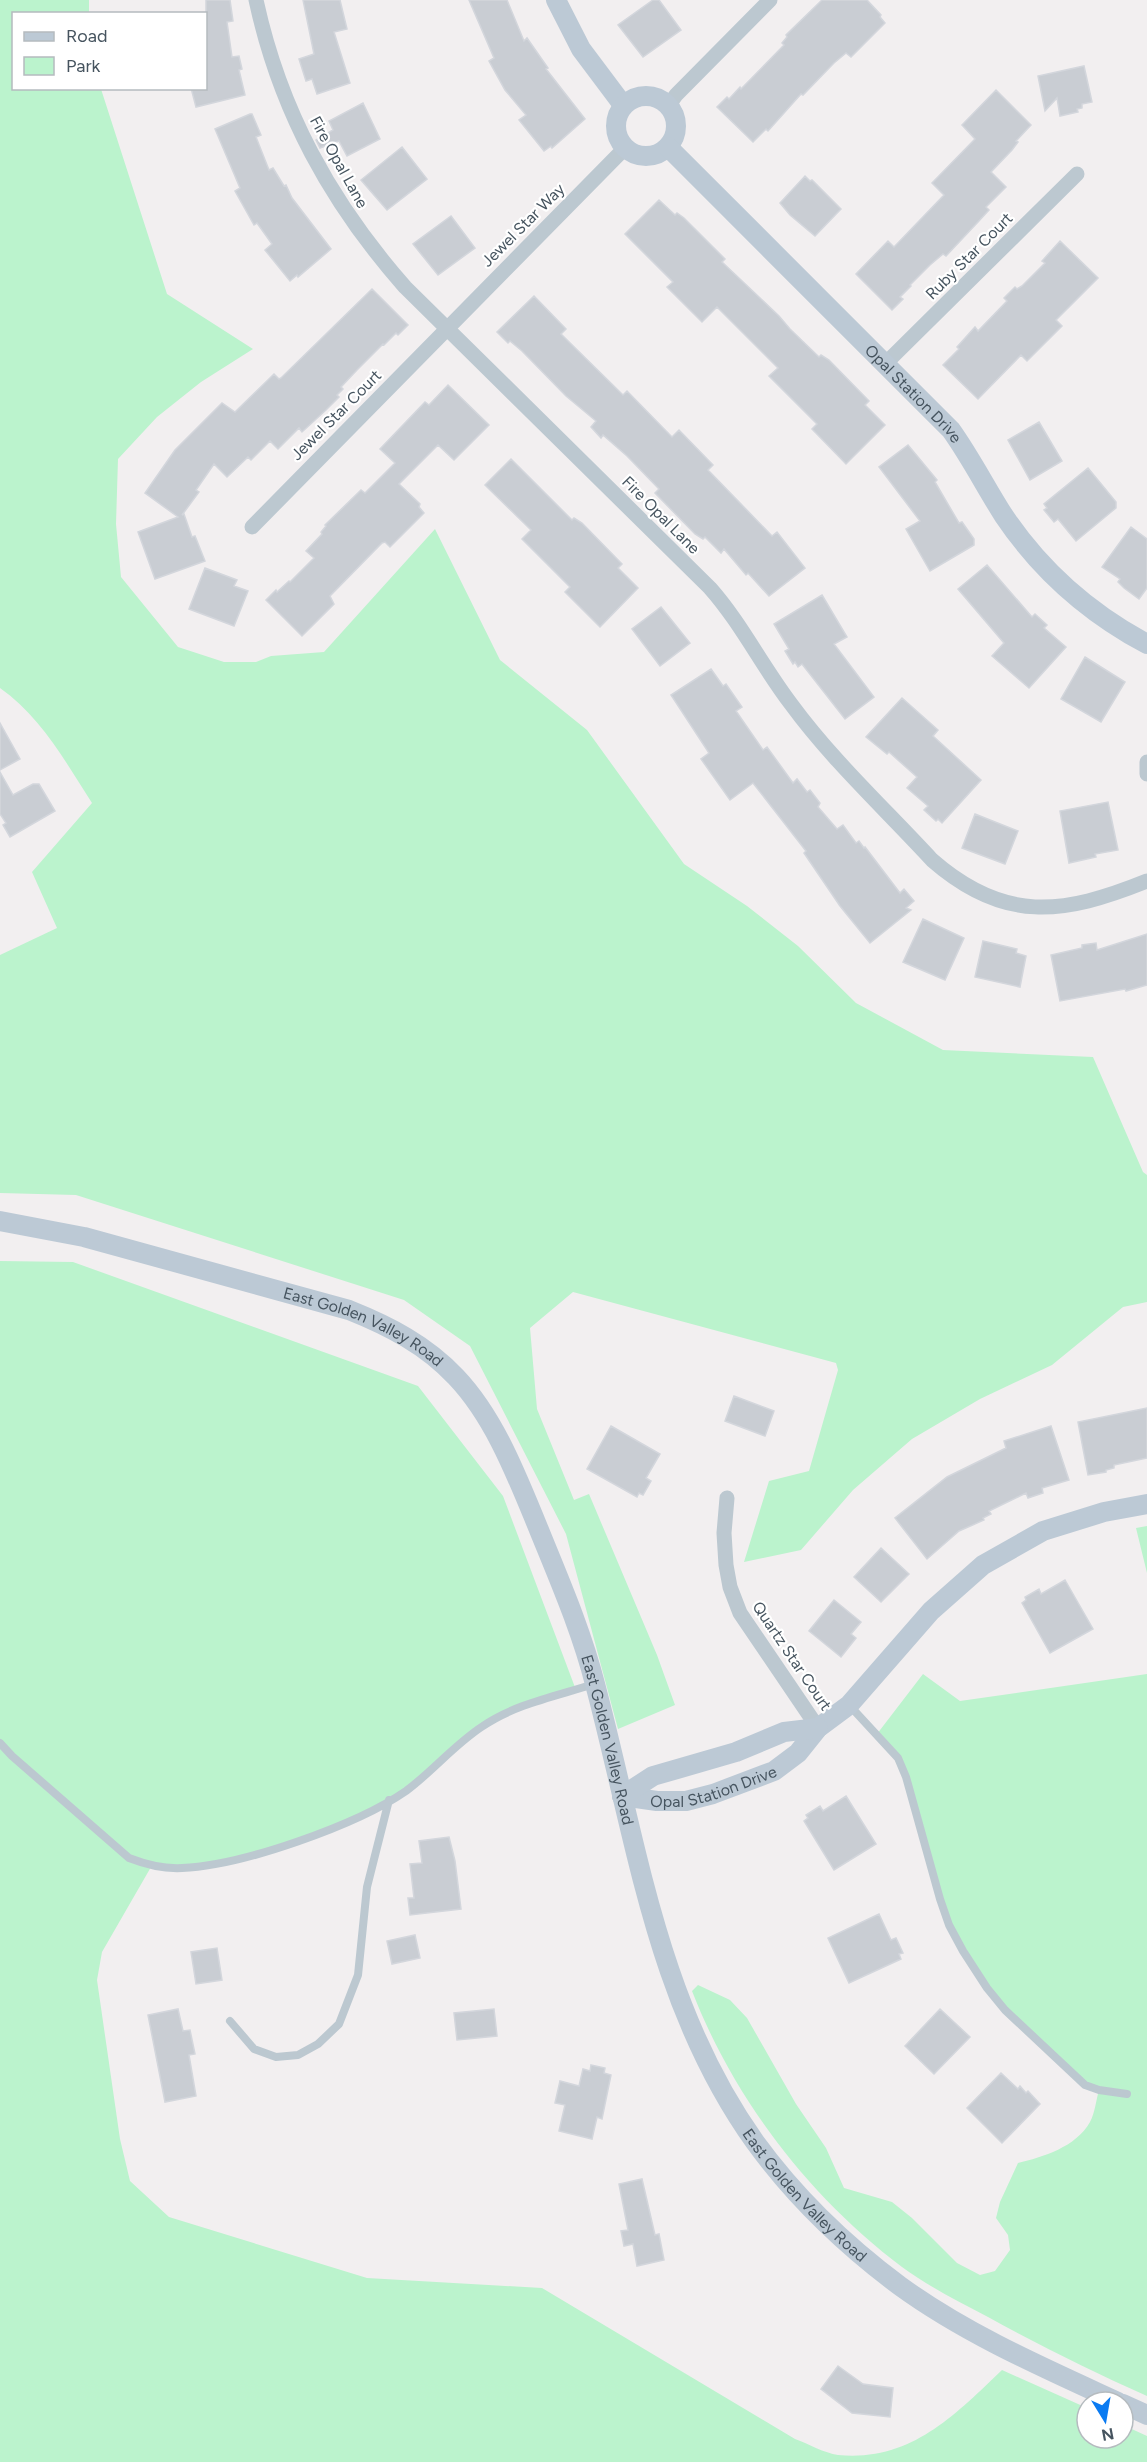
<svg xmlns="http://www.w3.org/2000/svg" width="1147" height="2462" font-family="Figtree,sans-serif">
<rect width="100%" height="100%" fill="#f2eff0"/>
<path fill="#bbf3cd" d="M 0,0 L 89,0 L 89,13 L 14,14 L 14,88 L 101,89 L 167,294 L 253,349 L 201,382 L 157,417 L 118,459 L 116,524 L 121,577 L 178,647 L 224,662 L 256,662 L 271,656 L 324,652 L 435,529 L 500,660 L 587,730 L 684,864 L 747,906 L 798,946 L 856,1003 L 943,1050 L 1093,1057 L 1143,1172 L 1147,1175 L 1147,1302 L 1123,1307 L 1052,1365 L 980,1399 L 912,1439 L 853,1490 L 801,1550 L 744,1562 L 769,1481 L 809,1471 L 838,1370 L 836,1363 L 573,1292 L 530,1328 L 537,1409 L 574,1500 L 589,1494 L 657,1655 L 675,1705 L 618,1729 L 566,1534 L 470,1346 L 404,1300 L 76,1195 L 0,1193 L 0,955 L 57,928 L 32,872 L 92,803 C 65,761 41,717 0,688 Z
M 0,1261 L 73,1262 L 418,1386 L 503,1496 L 576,1690 L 539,1701 L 482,1726 L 405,1792 L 321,1833 L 225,1862 L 151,1867 L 102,1952 L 97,1980 L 120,2139 L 130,2181 L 169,2217 L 367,2278 L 542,2288 L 795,2439 C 809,2444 824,2453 838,2455 C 910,2462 954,2416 1002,2370 L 1087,2408 L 1087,2438 L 1123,2438 L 1123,2425 L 1147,2436 L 1147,2462 L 0,2462 Z
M 1147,1526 L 1147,1573 L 1136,1528 Z
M 923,1674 L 960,1701 L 1147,1674 L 1147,2396 C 1093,2372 1040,2346 988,2317 C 959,2302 928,2286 902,2267 C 809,2197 734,2099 692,1991 L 698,1985 L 730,2000 L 747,2018 L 796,2104 L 826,2148 L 844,2188 L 892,2202 L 912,2218 L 957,2263 L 980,2275 L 995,2271 L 1010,2250 L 1008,2235 L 996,2218 L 1000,2202 L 1018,2163 C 1043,2157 1076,2147 1090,2122 C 1095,2113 1096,2100 1099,2090 L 1085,2085 L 1005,2010 L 949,1925 L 898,1758 L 877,1734 Z"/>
<path fill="#c9cdd3" stroke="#d3d6dc" stroke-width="1.5" d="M 206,0 L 230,0 L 233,21 L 227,22 L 232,57 L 239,56 L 242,69 L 239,70 L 245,95 L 196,107 L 191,88 L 206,88 Z
M 303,0 L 340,0 L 347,29 L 334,32 L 350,83 L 317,94 L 312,79 L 306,81 L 299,59 L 314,54 Z
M 469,0 L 507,0 L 524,41 L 527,38 L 548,68 L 546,69 L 585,119 L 552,148 L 551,146 L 544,151 L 519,120 L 526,115 L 505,90 L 489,61 L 494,58 Z
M 653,0 L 659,0 L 681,30 L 643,57 L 618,25 Z
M 822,0 L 867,0 L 881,15 L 880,17 L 885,23 L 851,57 L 846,53 L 834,63 L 803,95 L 801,94 L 768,131 L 766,129 L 753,142 L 717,107 L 727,97 L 729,99 L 740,87 L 741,89 L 784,45 L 782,43 L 787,37 L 786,35 Z
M 1084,66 L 1092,102 L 1082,104 L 1082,108 L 1077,109 L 1078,112 L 1060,116 L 1057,98 L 1045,111 L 1038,76 Z
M 996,90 L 1031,125 L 1016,141 L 1018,142 L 1012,150 L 991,172 L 1006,187 L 986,207 L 989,210 L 978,222 L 946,256 L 943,254 L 930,265 L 910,285 L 911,286 L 900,297 L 903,299 L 892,310 L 856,274 L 888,241 L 894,247 L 944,195 L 932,183 L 975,139 L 962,125 Z
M 363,103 L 380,139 L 347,156 L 339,141 L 320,148 L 316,140 L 333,130 L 329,121 Z
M 250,114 L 252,114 L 261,135 L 256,137 L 269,170 L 273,168 L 284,186 L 286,185 L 292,198 L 331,249 L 298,277 L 297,275 L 290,281 L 265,250 L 272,244 L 257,223 L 254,225 L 235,191 L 240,188 L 215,129 Z
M 402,147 L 427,179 L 387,210 L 361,180 Z
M 805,176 L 810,181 L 812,180 L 841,209 L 815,236 L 790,215 L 780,203 Z
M 659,200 L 675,215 L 677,213 L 684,218 L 725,259 L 722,262 L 779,316 L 790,329 L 819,357 L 821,355 L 829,360 L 869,401 L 865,405 L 885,425 L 846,464 L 812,429 L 817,424 L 769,376 L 778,368 L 717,307 L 702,322 L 667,287 L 673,282 L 625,234 Z
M 451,216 L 475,248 L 438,275 L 413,244 Z
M 1060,241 L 1098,278 L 1056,320 L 1062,326 L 1027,361 L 1021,355 L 978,399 L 943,365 L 959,349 L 957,347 L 975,327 L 978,331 L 1007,301 L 1004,298 L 1015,287 L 1017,289 L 1022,286 L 1045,263 L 1042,261 Z
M 372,289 L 408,325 L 398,335 L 396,333 L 384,345 L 383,344 L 357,370 L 341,387 L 343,389 L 337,395 L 339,397 L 326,410 L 302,432 L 299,428 L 278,449 L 270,441 L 251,460 L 248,457 L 227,477 L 214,464 L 196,490 L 199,492 L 182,515 L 184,514 L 192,537 L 195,536 L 205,561 L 155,579 L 138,532 L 178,517 L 145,493 L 175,450 L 222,403 L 235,412 L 274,374 L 279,379 L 281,378 Z
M 534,296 L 566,329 L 561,334 L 623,395 L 627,391 L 672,437 L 679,430 L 713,465 L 708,470 L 772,536 L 777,532 L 805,568 L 769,596 L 748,573 L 746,575 L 724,549 L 721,553 L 705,537 L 703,539 L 695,534 L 655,493 L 659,489 L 627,456 L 603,435 L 601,438 L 591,427 L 596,421 L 566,396 L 522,351 L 510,341 L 508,343 L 497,332 Z
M 448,385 L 489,425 L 454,460 L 438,445 L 399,484 L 420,504 L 419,507 L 424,513 L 390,547 L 385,542 L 382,543 L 330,596 L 334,604 L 302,636 L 266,600 L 276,590 L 277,592 L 289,581 L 290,582 L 314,558 L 306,551 L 322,534 L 321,532 L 326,526 L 325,525 L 361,490 L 365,493 L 395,463 L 380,449 L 425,402 L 429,405 Z
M 1039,422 L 1062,461 L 1030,480 L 1008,440 Z
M 908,445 L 937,480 L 935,482 L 959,523 L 962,522 L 974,539 L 974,545 L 930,571 L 906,529 L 920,521 L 879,467 Z
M 511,459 L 572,520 L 574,518 L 582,523 L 622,564 L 618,568 L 638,588 L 600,627 L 565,592 L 570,587 L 522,539 L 531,530 L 485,485 Z
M 1088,468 L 1116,502 L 1116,508 L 1076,541 L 1058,519 L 1054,522 L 1044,510 L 1047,508 L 1044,504 Z
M 1131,527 L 1147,539 L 1147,588 L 1139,599 L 1124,588 L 1118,582 L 1120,579 L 1102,567 Z
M 987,565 L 1032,617 L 1035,614 L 1047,625 L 1044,628 L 1066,647 L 1029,688 L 992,656 L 1004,643 L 958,589 Z
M 205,568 L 237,580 L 234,586 L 248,591 L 234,626 L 189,609 Z
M 822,595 L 847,637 L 834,644 L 874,697 L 845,719 L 802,664 L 798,667 L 795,662 L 793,664 L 785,651 L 789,649 L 774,624 Z
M 661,607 L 690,643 L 660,666 L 632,629 Z
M 1085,657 L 1125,682 L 1101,722 L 1061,699 Z
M 711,669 L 723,686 L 726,684 L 742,707 L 736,711 L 763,750 L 767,747 L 793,783 L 797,779 L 807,792 L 810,790 L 820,803 L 818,807 L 837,829 L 843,825 L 856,843 L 859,841 L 864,848 L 865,847 L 900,893 L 904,889 L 914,901 L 906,908 L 911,910 L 870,943 L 840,906 L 804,853 L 806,851 L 753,783 L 730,800 L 701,759 L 709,753 L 671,695 Z
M 902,698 L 938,730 L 933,736 L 981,780 L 942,823 L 938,819 L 936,821 L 924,810 L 928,806 L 907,788 L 917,777 L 889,752 L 887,754 L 866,737 Z
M 0,723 L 20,759 L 0,770 Z
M 0,772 L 13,795 L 33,784 L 39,784 L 55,811 L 10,837 L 3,825 L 6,823 L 0,814 Z
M 1108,802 L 1118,850 L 1095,854 L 1096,857 L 1069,863 L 1060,811 Z
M 975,814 L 1018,831 L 1005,864 L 962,848 Z
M 923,919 L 964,938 L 945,980 L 903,962 Z
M 1147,934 L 1147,985 L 1126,991 L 1125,989 L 1060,1001 L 1051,955 L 1082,948 L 1082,945 L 1096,943 L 1097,950 Z
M 983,941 L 1017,949 L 1016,953 L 1026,956 L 1020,987 L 975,977 Z
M 734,1396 L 774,1411 L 765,1436 L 725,1421 Z
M 1147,1408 L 1147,1458 L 1114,1465 L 1114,1468 L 1106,1470 L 1106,1472 L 1088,1475 L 1078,1422 Z
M 611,1426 L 660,1454 L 646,1478 L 651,1481 L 643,1495 L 639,1493 L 637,1497 L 587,1469 Z
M 1051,1426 L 1069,1480 L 1042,1488 L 1043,1493 L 1028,1498 L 1026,1493 L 989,1511 L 991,1514 L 983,1518 L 984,1520 L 959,1531 L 927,1559 L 895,1518 L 947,1477 L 1006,1448 L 1004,1441 Z
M 881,1548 L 909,1574 L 881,1602 L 854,1577 Z
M 1065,1580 L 1093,1629 L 1050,1653 L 1022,1603 L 1026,1600 L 1025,1597 L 1039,1589 L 1041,1594 Z
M 834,1600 L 861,1622 L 851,1634 L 856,1638 L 841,1657 L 809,1631 Z
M 846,1796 L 876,1844 L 834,1870 L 804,1821 L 808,1818 L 806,1815 L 820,1806 L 823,1811 Z
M 449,1837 L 455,1861 L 461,1909 L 410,1915 L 408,1898 L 414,1898 L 410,1864 L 422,1863 L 419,1841 Z
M 879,1914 L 891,1940 L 896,1938 L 903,1953 L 899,1954 L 901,1959 L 849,1983 L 828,1938 Z
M 415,1935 L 420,1958 L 392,1964 L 387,1941 Z
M 217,1948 L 222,1980 L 196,1984 L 191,1952 Z
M 178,2009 L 183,2031 L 190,2030 L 195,2054 L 189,2055 L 196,2096 L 165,2102 L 148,2015 Z
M 494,2009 L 497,2036 L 457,2040 L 454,2013 Z
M 940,2009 L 970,2037 L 934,2074 L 905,2046 Z
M 591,2065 L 605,2068 L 604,2073 L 611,2075 L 602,2119 L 597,2117 L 592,2139 L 559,2131 L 565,2105 L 555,2103 L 560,2081 L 579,2086 L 583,2069 L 590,2071 Z
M 1001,2073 L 1018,2089 L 1020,2086 L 1026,2093 L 1028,2091 L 1040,2104 L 1002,2143 L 967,2108 Z
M 642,2179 L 655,2235 L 659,2234 L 664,2260 L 637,2266 L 633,2244 L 624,2246 L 621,2231 L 628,2230 L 619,2184 Z
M 838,2366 L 863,2384 L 893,2388 L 890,2417 L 852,2413 L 821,2389 Z"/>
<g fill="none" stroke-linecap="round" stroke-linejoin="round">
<path stroke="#bcc8d0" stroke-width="8" d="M 850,1706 L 898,1758 L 906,1777 L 940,1899 L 949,1925 L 963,1951 L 987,1988 L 1005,2010 L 1085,2085 L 1099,2090 L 1127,2094
M 0,1743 L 12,1756 L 129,1858 C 147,1865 163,1869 182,1868 C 241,1866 357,1825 406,1791 C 433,1771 455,1744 483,1726 C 515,1704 557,1696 594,1684
M 230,2021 L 254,2049 L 276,2057 L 298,2055 L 318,2044 L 339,2024 L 358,1975 L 367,1887 L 389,1800"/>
<path stroke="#bcc8d0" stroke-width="15" d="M 256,0 C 280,111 331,203 405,287 L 710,588 C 741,623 762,666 791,704 C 832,760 885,809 932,860 C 1004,923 1063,915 1147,881
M 669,105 L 676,95 L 770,0
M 886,363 L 1077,174
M 252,527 L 625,148
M 1147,762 L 1147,774
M 727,1498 L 724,1533 L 726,1565 L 730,1587 L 740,1613 L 818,1728"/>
<g stroke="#bcc9d5" stroke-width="20">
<path d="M 556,0 L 581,49 L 623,105"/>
<circle cx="646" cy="126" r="30"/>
<path id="s1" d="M 668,147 L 951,430 C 971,458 986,488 1004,516 C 1041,571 1089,613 1147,644"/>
<path id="s2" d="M 0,1221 L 84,1237 L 349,1310 C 389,1326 426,1345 456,1377 C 494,1417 516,1474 537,1525 C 558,1577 581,1629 595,1684 C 637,1842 657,2005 755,2142 C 795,2197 845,2245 900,2286 C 966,2334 1044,2368 1118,2402"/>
<path id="s3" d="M 622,1796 L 657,1801 L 686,1801 L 713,1794 L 774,1771 L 798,1753 L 818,1728 L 849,1705 L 931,1611 L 983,1565 L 1043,1531 L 1104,1512 L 1147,1504"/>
<path d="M 622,1796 L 653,1776 L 736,1752 L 784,1732 L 818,1728"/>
<path d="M 1123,2404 L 1147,2415"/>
</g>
</g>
<g text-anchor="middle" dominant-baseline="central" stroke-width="4.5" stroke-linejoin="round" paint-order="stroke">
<g font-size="16" fill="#46545f" stroke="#fff">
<text transform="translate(339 162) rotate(61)">Fire Opal Lane</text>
<text transform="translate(523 225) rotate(-45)">Jewel Star Way</text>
<text transform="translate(969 256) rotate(-45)">Ruby Star Court</text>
<text stroke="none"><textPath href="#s1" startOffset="348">Opal Station Drive</textPath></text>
<text transform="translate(336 415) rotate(-45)">Jewel Star Court</text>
<text transform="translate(661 515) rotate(45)">Fire Opal Lane</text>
<text stroke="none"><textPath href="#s2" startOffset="380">East Golden Valley Road</textPath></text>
<text transform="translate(792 1656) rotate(56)">Quartz Star Court</text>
<text stroke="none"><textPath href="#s2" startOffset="884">East Golden Valley Road</textPath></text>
<text stroke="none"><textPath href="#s3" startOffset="94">Opal Station Drive</textPath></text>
<text stroke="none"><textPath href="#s2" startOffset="1388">East Golden Valley Road</textPath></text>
</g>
</g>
<rect x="12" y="12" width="195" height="78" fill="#ffffff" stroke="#b5bbbf" stroke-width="1.5"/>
<rect x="24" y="32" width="30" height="9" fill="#bcc9d5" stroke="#b5bbbf" stroke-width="1.5"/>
<text x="66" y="42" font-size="18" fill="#46545f">Road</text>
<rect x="24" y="57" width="30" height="18" fill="#bbf3cd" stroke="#b5bbbf" stroke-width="1.5"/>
<text x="66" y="72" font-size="18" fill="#46545f">Park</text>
<g transform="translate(1105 2420) rotate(169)"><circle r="28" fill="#ffffff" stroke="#b5bbbf" stroke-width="1.5"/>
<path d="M0-4.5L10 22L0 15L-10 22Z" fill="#0a7bf2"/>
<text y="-9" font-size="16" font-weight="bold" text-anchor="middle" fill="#46545f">N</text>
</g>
</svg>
